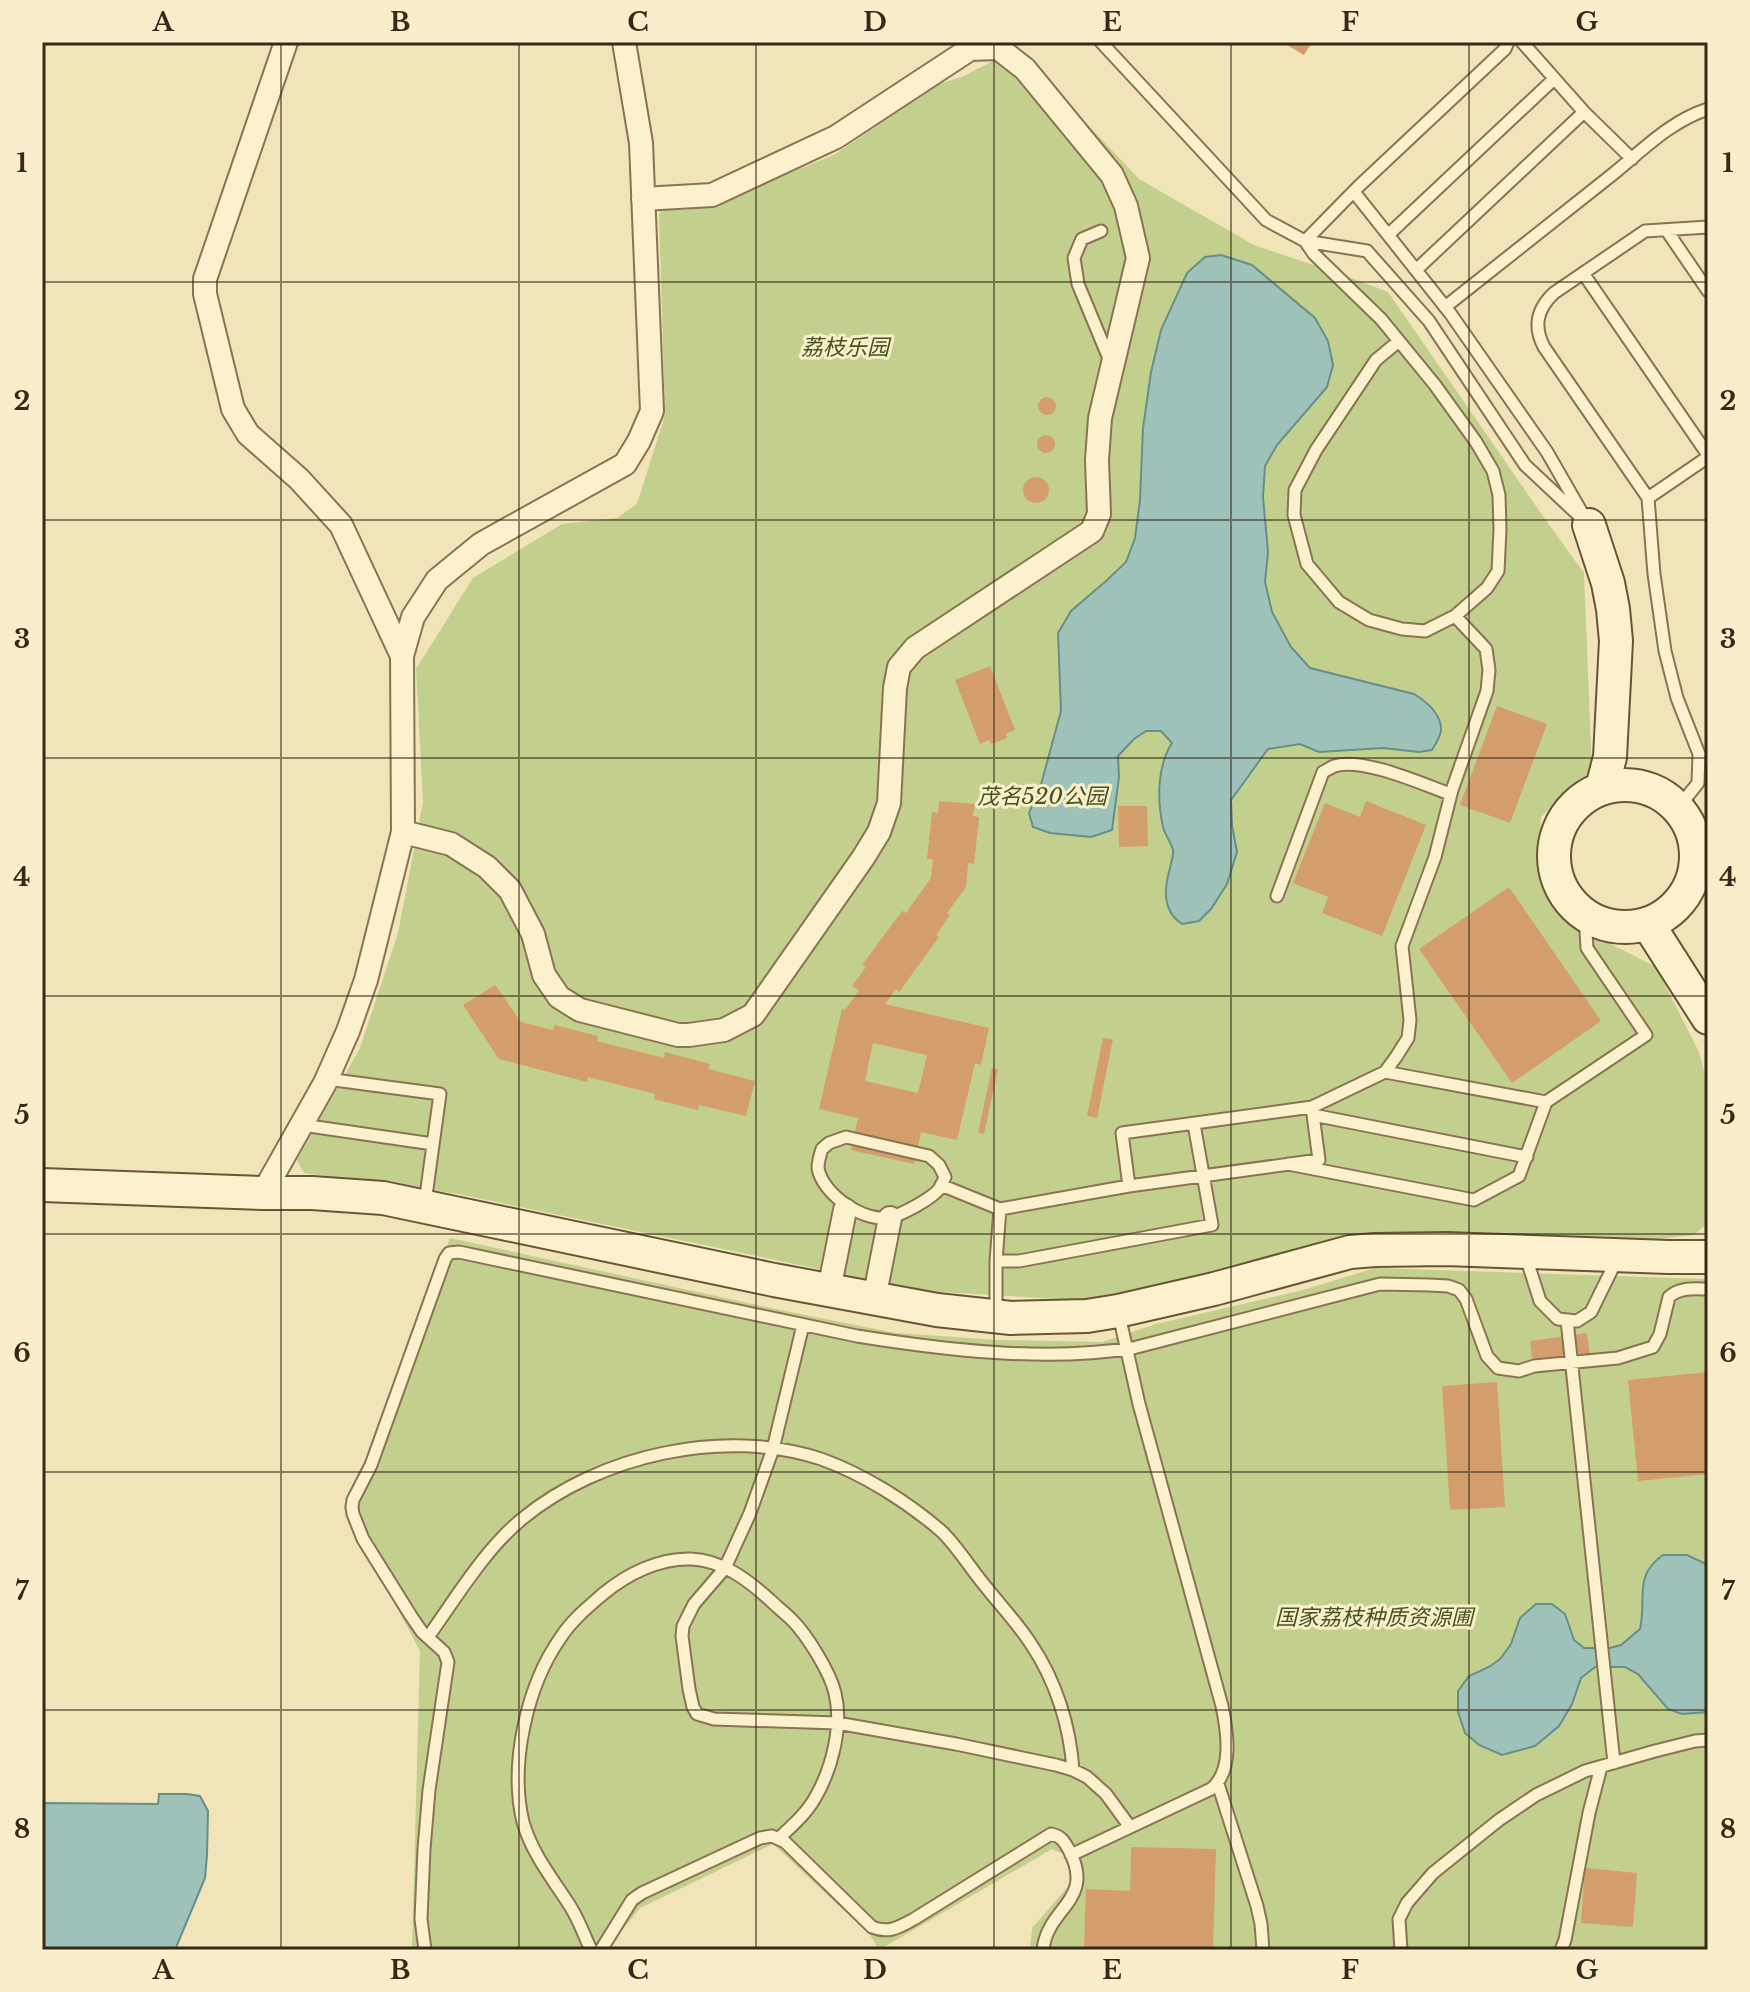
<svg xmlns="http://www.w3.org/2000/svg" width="1750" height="1992" font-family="'Libre Baskerville','Noto Sans SC',serif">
<rect width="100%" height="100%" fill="#f1e4b9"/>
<path fill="#c3cf8d" d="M 1016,49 L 1139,179 L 1254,245 L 1346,276 L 1388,292 L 1545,519 L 1584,573 L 1592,773 L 1541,817 L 1538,873 L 1572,924 L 1656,967 L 1699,1052 L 1708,1087 L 1708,1223 L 1694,1235 L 1632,1242 L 1386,1235 L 1109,1302 L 925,1291 L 458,1194 L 304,1173 L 297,1160 L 360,1048 L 398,933 L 423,802 L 416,669 L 473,578 L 562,524 L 617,518 L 637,504 L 665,415 L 659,214 L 663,208 L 686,210 L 716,202 L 834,155 L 938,84 L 962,77 Z
M 450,1238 L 780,1310 L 896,1333 L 998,1340 L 1102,1342 L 1156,1324 L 1303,1290 L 1375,1268 L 1708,1279 L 1708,1950 L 1030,1950 L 1032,1928 L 1072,1882 L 1073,1869 L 1068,1856 L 1052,1849 L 879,1950 L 870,1935 L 773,1844 L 640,1908 L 606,1950 L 412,1950 L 420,1651 L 344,1507 L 363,1473 Z"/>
<path fill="#9ec1b9" stroke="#668f87" stroke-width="2" d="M 1221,255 L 1252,265 L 1315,318 L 1328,341 L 1333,365 L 1327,387 L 1277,445 L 1265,466 L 1263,497 L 1268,552 L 1265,582 L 1272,612 L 1291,647 L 1310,668 L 1414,694 C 1427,702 1442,714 1441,731 C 1440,737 1435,745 1432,750 L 1419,752 L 1383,748 L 1319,752 L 1300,744 L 1268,749 L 1231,800 L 1232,825 L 1237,852 L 1227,884 L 1211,909 L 1199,921 L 1182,924 C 1162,911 1164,889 1170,868 C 1171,862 1174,856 1173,850 C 1171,842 1165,835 1163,827 C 1157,800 1157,766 1172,743 L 1161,731 L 1146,731 L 1134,739 L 1118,756 L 1119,777 L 1112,830 L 1091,837 L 1050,833 L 1033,827 L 1029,813 L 1040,788 L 1061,711 L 1058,633 L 1071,611 L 1106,581 L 1126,562 L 1135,538 L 1140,500 L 1143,428 L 1151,372 L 1161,330 L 1187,273 L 1205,257 Z
M 1663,1555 L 1687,1555 L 1706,1564 L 1708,1570 L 1708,1627 L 1706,1638 L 1708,1656 L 1708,1712 L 1682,1714 L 1668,1709 L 1638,1674 L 1625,1667 L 1595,1667 L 1581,1678 L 1572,1704 L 1559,1726 L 1535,1746 L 1502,1755 L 1479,1745 L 1465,1733 L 1458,1712 L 1458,1691 L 1469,1676 L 1489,1667 L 1500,1659 L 1511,1644 L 1520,1618 L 1536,1604 L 1552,1604 L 1565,1614 L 1574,1640 L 1584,1648 L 1610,1648 L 1621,1645 L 1640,1629 C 1647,1598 1633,1576 1663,1555 Z
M 159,1794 L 187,1794 L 200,1796 L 208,1811 L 207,1855 L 205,1878 L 175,1950 L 42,1950 L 42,1805 L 45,1803 L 158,1804 Z"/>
<path fill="#d39e6c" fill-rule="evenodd" d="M 1282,42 L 1312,42 L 1304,55 Z
M1038 406a9 9 0 1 1 18 0a9 9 0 1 1-18 0Z
M1037 444a9 9 0 1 1 18 0a9 9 0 1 1-18 0Z
M1023 490a13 13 0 1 1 26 0a13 13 0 1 1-26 0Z
M 990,666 L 1015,730 L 1006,734 L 1007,738 L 991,744 L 989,740 L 980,744 L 955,680 Z
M 1497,706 L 1547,724 L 1510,823 L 1460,805 Z
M 939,801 L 975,804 L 973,816 L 979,817 L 974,864 L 968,863 L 966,887 L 947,913 L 950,915 L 936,935 L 939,937 L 899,992 L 896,989 L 885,1004 L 989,1028 L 981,1065 L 975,1063 L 957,1140 L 921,1132 L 914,1164 L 851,1150 L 858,1118 L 819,1109 L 842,1009 L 845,1010 L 859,990 L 852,986 L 866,967 L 862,965 L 902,911 L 906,913 L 931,878 L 933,859 L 927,859 L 932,812 L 938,813 ZM 873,1043 L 927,1055 L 918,1093 L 865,1081 Z
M 1366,801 L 1426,825 L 1382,936 L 1322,913 L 1328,897 L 1293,883 L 1325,803 L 1360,817 Z
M 1118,806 L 1147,806 L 1148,846 L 1119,847 Z
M 1509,887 L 1601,1021 L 1512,1083 L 1419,949 Z
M 495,985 L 521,1022 L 553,1030 L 554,1025 L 598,1036 L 597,1041 L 664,1058 L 665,1052 L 710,1064 L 708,1069 L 755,1081 L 746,1116 L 699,1105 L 698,1110 L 654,1099 L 655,1094 L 588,1077 L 587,1082 L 499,1059 L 463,1005 Z
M 1103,1038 L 1113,1039 L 1097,1118 L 1087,1116 Z
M 992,1068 L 998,1069 L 984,1134 L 978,1133 Z
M 1587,1333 L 1590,1356 L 1533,1365 L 1530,1341 Z
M 1708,1372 L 1708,1474 L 1638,1481 L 1628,1380 Z
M 1497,1382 L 1505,1507 L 1450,1510 L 1442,1386 Z
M 1131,1847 L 1216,1849 L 1213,1950 L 1084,1950 L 1086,1889 L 1130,1891 Z
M 1585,1868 L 1637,1873 L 1633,1927 L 1581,1923 Z"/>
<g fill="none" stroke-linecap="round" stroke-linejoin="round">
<defs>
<path id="lane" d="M 1101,42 L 1266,220 L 1305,241 L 1367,251 L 1429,321 L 1525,465 L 1589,525 L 1547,452 L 1450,313 L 1354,192
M 1522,42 L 1584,112 L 1632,159
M 1101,231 L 1082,239 L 1074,258 L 1078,284 L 1110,361
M 1667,231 L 1708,291
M 1388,235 L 1554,79
M 1305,241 L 1314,254 L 1381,319 L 1435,385 L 1476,442 L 1493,471 L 1499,495 L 1500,529 L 1498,571 L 1487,588 L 1455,616 L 1425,631 L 1402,629 L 1369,620 L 1339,602 L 1307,564 L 1294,515 L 1295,490 L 1316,450 L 1376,360 L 1399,341
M 1305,241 L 1358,187 L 1505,49 L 1508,42
M 1416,270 L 1584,112
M 1583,273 L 1708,455
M 1445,307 C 1500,264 1554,221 1608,178 C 1640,153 1668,122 1708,109
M 1648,498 L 1708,457
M 1678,808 L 1698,783 L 1699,754 L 1677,698 L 1665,651 L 1654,574 L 1648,498 L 1544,347 C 1533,326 1537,309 1554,293 L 1645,231 L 1708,227
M 1277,896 L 1323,772 C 1327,770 1330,768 1334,766 C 1363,757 1422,784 1450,794
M 327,1079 L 440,1094 L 425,1203
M 1546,1102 L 1646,1035 L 1587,948 L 1585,916
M 1313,1115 L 1527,1157
M 302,1125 L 433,1144
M 846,1137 L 929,1156 L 939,1165 L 945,1177 C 943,1181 942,1185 940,1188 C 933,1198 903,1214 891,1217 C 865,1224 822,1194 818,1168 C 818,1162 820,1155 822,1149 L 829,1143 Z
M 1288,1164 L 1474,1200 L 1519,1176 L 1546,1102 L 1385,1072
M 941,1185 L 1000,1209
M 1129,1186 L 1122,1133 L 1312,1107 L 1385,1072 L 1396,1057 L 1408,1038 L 1410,1020 L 1402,946 L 1435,857 L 1452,790 L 1487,691 L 1489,670 L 1486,649 L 1455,616
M 1526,1257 L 1540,1301 L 1558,1319 L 1577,1321 L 1591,1312 L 1617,1259
M 996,1261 L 1019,1261 L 1212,1225 L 1194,1124
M 996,1313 L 996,1261 L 1000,1209 L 1129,1186 L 1319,1160 L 1312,1107
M 1567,1320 L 1614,1763
M 803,1325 L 773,1449 L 750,1513 L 725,1568 L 694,1604 L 683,1626 L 682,1636 L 689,1689 L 693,1707 L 697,1714 L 714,1719 L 837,1723 L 956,1744 L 1056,1765 L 1073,1770 L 1087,1777 L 1106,1794 L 1130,1827
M 428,1637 C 456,1598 486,1548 522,1519 C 599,1455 725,1427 821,1459 C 863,1474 906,1501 940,1530 C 956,1544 972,1571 986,1587 C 1001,1606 1018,1624 1031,1644 C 1056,1681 1070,1726 1073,1770
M 1218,1784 L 1257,1906 L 1261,1924 L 1263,1950
M 1071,1855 L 1211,1789 C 1234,1771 1227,1730 1222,1706 L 1139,1404 L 1119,1315
M 425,1950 L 421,1919 L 424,1849 L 429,1790 L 448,1662 L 444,1652 L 422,1632 L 411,1616 L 363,1539 L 353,1514 L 352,1507 L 353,1500 L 371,1465 L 445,1259 L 449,1253 L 459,1252 L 857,1336 C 945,1350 1045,1362 1133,1348 L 1380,1284 L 1429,1285 L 1448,1286 L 1459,1290 L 1466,1299 L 1487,1356 L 1498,1368 L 1519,1371 L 1534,1366 L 1618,1358 L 1653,1347 L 1660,1334 L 1669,1297 C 1680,1287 1694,1289 1708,1289
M 591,1950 C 584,1935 579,1920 570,1906 C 553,1879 532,1854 523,1822 C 509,1764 527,1685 561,1637 C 572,1620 588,1607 603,1594 C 627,1574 659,1558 691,1559 C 722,1560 748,1580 770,1600 C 777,1607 785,1613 792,1620 C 807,1635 830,1672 835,1693 C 843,1726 832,1769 815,1798 C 806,1814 792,1826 779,1838
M 601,1950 L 632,1900 L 642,1893 L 760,1838 L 772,1836 L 785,1842 L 872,1927 C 889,1934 899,1927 914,1919 L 1051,1834 C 1061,1836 1064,1841 1069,1850 C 1096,1901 1047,1907 1043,1950
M 1401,1950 L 1399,1919 L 1407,1903 L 1433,1873 L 1499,1820 L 1536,1795 L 1585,1771 L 1655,1751 L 1695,1741 L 1708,1740
M 1561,1950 L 1565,1940 L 1589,1813 L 1601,1767"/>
<path id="street" d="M 286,42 L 205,279 L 205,294 L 233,409 L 248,434 L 299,479 L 341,525 L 402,656
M 403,832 L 451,844 L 487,867 L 510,890 L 533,934 L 544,975 L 559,997 L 580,1010 L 678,1035 L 689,1035 L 724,1030 L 753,1015 L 863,858 L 879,832 L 889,803 L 895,688 L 899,667 L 915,648 L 1092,531 L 1099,514 L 1097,460 L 1100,418 L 1138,258 L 1126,206 L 1112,175 L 1025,69 L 998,48 L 970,49 L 836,137 L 712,195 L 643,199
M 263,1193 L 325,1083 L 348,1031 L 366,980 L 403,832 L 402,656 L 413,617 L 437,580 L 481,544 L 625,464 L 639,441 L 652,411 L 641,143 L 624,42
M 829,1290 L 845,1210
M 874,1299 L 890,1218"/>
<path id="secondary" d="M 1589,525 L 1608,583 L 1613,609 L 1616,641 L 1610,757 L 1602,788
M1554 856a71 71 0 1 1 142 0a71 71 0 1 1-142 0Z
M 1648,924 L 1708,1018
M 42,1185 L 263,1193 L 312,1193 L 383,1198 L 774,1280 L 937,1310 L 1011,1318 L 1087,1316 L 1118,1311 L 1214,1289 L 1350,1252 L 1375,1250 L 1446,1249 L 1668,1257 L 1708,1257"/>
</defs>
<use href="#lane" stroke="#897353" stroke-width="15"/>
<use href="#street" stroke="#897353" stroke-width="26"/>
<use href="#secondary" stroke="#6a5436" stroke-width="36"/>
<use href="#lane" stroke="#fcf1cd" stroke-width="11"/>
<use href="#street" stroke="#fcf1cd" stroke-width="22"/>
<use href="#secondary" stroke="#fcf1cd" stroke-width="32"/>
</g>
<path fill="none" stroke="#362919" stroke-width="2" stroke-opacity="0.55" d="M 281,42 L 281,1950M 519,42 L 519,1950M 756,42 L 756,1950M 994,42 L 994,1950M 1231,42 L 1231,1950M 1469,42 L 1469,1950M 42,282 L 1708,282M 42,520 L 1708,520M 42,758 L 1708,758M 42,996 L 1708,996M 42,1234 L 1708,1234M 42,1472 L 1708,1472M 42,1710 L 1708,1710"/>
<g text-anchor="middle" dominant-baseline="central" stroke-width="6" stroke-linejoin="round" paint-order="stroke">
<g font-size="22" font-style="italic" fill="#43541e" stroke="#f8eec9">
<text x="845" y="347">荔枝乐园</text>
<text x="1042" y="796">茂名520公园</text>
<text x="1374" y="1617">国家荔枝种质资源圃</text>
</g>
</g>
<rect width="1750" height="1992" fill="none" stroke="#f8eec9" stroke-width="88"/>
<rect x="44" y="44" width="1662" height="1904" fill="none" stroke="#362919" stroke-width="3"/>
<g font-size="26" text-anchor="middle" font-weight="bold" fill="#362919">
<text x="163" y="31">A</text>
<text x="400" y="31">B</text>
<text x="638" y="31">C</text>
<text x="875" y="31">D</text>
<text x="1112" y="31">E</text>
<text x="1350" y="31">F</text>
<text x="1587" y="31">G</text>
<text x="22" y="172">1</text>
<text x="1728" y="172">1</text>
<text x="22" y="410">2</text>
<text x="1728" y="410">2</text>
<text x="22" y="648">3</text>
<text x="1728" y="648">3</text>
<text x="22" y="886">4</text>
<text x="1728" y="886">4</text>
<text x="22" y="1124">5</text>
<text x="1728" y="1124">5</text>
<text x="22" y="1362">6</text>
<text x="1728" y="1362">6</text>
<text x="22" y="1600">7</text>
<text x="1728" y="1600">7</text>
<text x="22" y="1838">8</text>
<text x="1728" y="1838">8</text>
<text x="163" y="1979">A</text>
<text x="400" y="1979">B</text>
<text x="638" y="1979">C</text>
<text x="875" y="1979">D</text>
<text x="1112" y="1979">E</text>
<text x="1350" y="1979">F</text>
<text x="1587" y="1979">G</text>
</g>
</svg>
